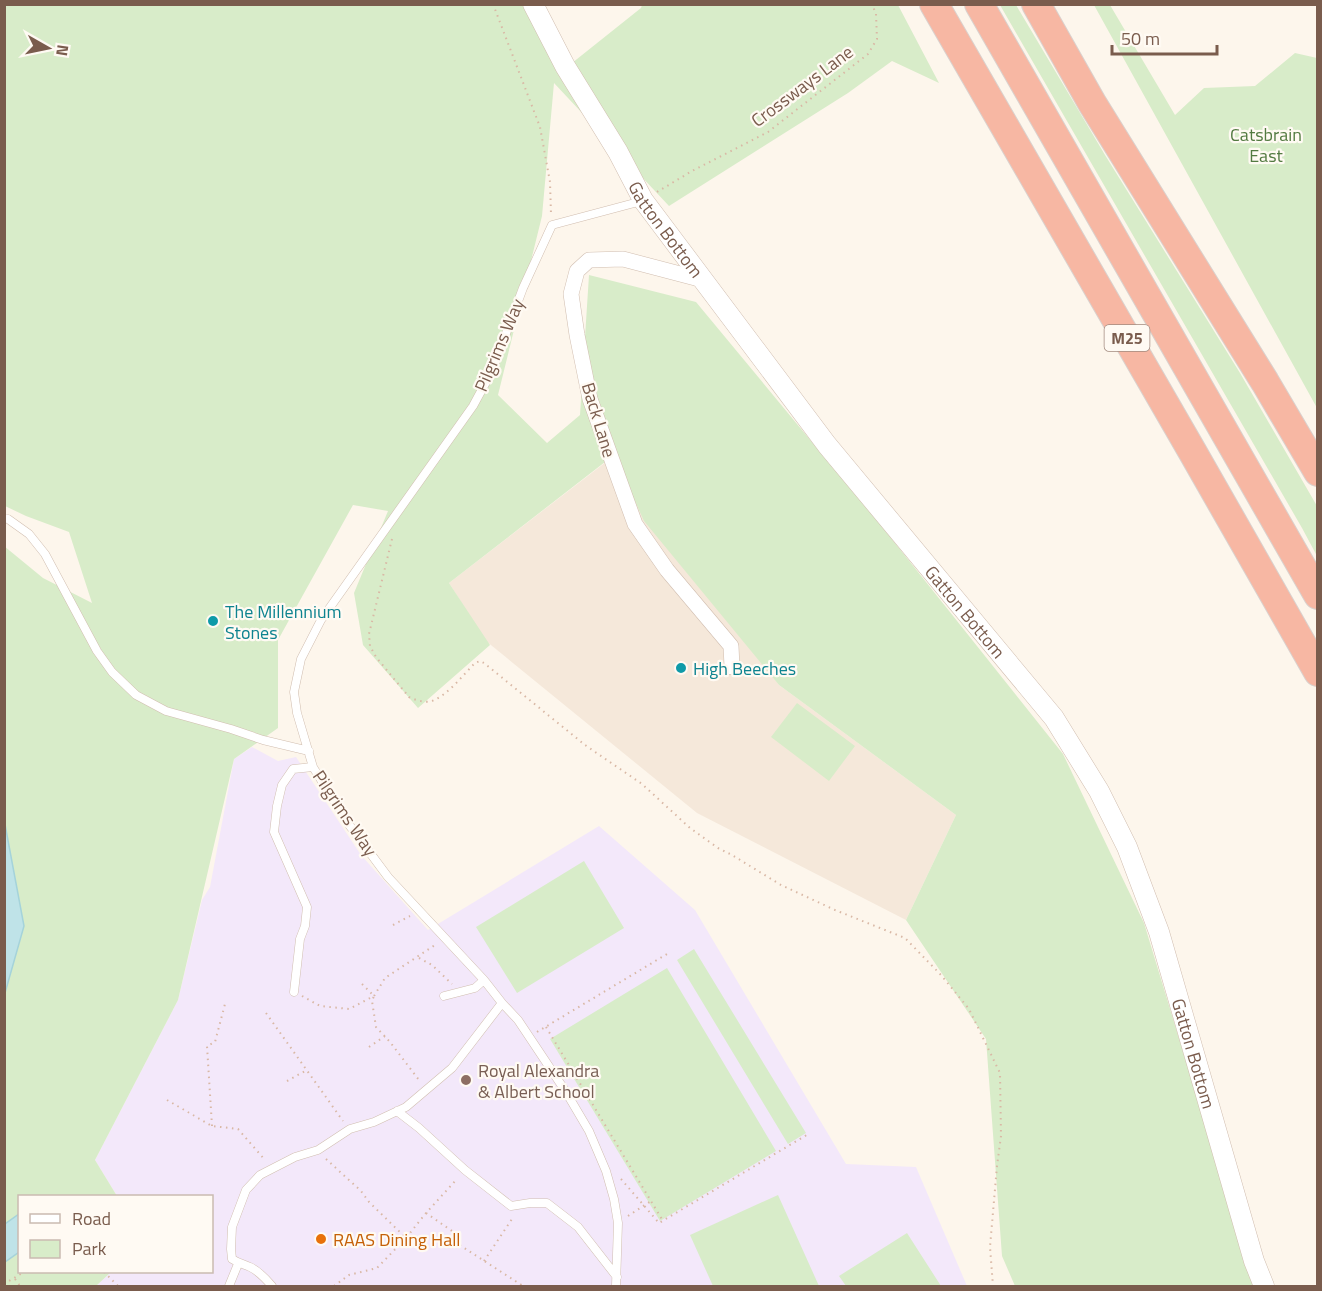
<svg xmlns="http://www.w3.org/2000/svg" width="1322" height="1291" font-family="'Titillium Web',sans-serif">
<rect width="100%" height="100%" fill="#fdf6ec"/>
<path fill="#f5e8da" d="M 615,455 L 779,685 L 956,815 L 906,920 L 697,813 L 486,641 L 449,583 Z"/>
<path fill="#f3e8fa" d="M 252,747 L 278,761 L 296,757 L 361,855 L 428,930 L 599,826 L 695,910 L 846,1164 L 916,1167 L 967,1286 L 96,1286 L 111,1272 L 212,1272 L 212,1196 L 117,1196 L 95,1160 L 178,1000 L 202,900 L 210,887 L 234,759 Z"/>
<path fill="#d8ecc9" d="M 5,5 L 529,5 L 562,71 L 641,8 L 642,5 L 898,5 L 939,83 L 892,61 L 848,93 L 669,206 L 554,83 L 542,216 L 498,395 L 547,443 L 580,415 L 589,275 L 696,302 L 879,523 L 1063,754 L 1144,923 L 1254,1286 L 1015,1286 L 1002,1256 L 986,1039 L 906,920 L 956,815 L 779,685 L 644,521 L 614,455 L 449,583 L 490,645 L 418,708 L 363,645 L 354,593 L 388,511 L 353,505 L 278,640 L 278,728 L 234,759 L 178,1000 L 95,1160 L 117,1196 L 20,1196 L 20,1272 L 111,1272 L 96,1286 L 5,1286 L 4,546 L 43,578 L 92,603 L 69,532 L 26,516 L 5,506 Z
M 1000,5 L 1016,5 L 1105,155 L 1240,373 L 1317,506 L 1317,556 L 1302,528 Z
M 1094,5 L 1110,5 L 1175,115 L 1204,88 L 1255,86 L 1295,53 L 1317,58 L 1317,408 Z
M 797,703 L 855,746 L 829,781 L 771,737 Z
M 584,861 L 624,928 L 517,993 L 476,927 Z
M 694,949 L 806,1133 L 788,1144 L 677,960 Z
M 667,968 L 776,1151 L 660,1221 L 550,1039 Z
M 778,1195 L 819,1286 L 713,1286 L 690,1235 Z
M 907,1233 L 941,1286 L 846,1286 L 839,1276 Z"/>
<path fill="#bfe3e8" stroke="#a5d3da" stroke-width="1.5" d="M 4,819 L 24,926 L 5,993 L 4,993 Z
M 19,1214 L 19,1252 L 5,1262 L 5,1224 Z"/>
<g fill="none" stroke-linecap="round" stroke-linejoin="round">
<defs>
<path id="service" d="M 4,518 L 8,519 L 29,534 L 45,554 L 97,651 L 112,672 L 136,695 L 166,711 L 231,729 L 263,740 L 309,751
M 294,992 L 300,939 L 305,926 L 307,907 L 274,832 L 277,806 L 282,785 L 293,769 L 313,767
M 444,996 L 475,988 L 484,980
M 397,1111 L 419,1128 L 465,1170 L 511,1206 L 530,1203 L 547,1203 L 578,1227 L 617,1277
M 229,1286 L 238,1264
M 272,1286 C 266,1279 259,1271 250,1267 C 243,1264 238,1263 232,1259 L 231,1249 L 232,1227 L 246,1190 L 260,1175 L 295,1157 L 318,1150 L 350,1129 L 374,1122 L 406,1107 L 452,1068 L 502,1003
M 616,1286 L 618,1223 L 614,1199 L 606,1171 L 589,1131 L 566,1092 L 518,1020 L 502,1003 L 484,980 L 388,877 L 347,822 L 313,767 L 297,713 L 294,692 L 301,659 L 321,620 L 473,406 L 492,371 L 523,288 L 552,225 L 642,201"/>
<path id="minor" d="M 703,280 L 623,259 L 589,260 L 577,271 L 571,294 L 577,335 L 590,399 L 635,524 L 667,570 L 731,646 L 732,667"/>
<g id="tertiary">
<path id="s1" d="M 533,4 L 565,66 L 618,152 L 643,200 L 827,445 L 1054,718 L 1099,791 L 1127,847 L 1159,932 L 1254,1261 L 1264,1286"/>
</g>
<path id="motorway" d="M 934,4 L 1192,451 L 1318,672
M 979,4 L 1318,595
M 1036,4 L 1092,103 L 1265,382 L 1318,472"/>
</defs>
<use href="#service" stroke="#d1beb0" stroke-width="9"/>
<use href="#minor" stroke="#d1beb0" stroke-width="16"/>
<use href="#tertiary" stroke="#d1beb0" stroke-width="21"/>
<use href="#motorway" stroke="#dad1cd" stroke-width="30"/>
<path stroke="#d9b8a5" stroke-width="2" stroke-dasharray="1.5 4.5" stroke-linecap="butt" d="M 493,4 L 540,127 L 550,182 L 551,214
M 657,192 L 692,171 L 768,132 L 868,54 L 877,39 L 876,14 L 872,4
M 392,539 L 369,634 L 370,646 L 376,657 L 409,697 C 415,700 425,703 432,701 C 449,694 462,676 475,663 L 480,661 L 484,663 L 585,745 L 642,784 L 690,828 L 718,848 L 732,855 L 781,885 L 835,910 L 905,938 L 941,975 L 969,1009 L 1000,1073 L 1001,1136 L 997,1166 L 990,1247 L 993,1286
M 393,925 L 410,916
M 419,958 L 432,965 L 452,984
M 362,984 L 374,996 L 372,1001 L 376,1027 L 390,1042 L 419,1080
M 302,996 L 320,1006 L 349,1009 L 374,996 L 385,978 L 435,945
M 266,1013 L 343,1121
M 546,1027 L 663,1221
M 537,1032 L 667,954
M 369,1047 L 385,1036
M 287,1081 L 307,1070
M 167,1100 L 212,1126 L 238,1129 L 265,1160
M 212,1126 L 207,1046 L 215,1042 L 225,1004
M 326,1159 L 361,1191 L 369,1202 L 405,1237
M 621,1179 L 659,1223 L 810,1133
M 426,1213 L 452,1231 L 458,1244 L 523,1286
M 628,1216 L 651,1201
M 484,1261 L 514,1216
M 104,1272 L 118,1286
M 15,1279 L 20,1286
M 4,1284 L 24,1272
M 334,1286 L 349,1275 L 377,1268 L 406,1238 L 426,1213 L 457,1179"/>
<use href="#service" stroke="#fff" stroke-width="8"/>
<use href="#minor" stroke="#fff" stroke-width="15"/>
<use href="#tertiary" stroke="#fff" stroke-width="20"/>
<use href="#motorway" stroke="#f7b7a3" stroke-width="28"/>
</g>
<g fill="#0f9aa8" stroke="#fffaf3" stroke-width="2">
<circle cx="213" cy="621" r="6"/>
<circle cx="681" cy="668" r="6"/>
</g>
<circle fill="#8d6e63" stroke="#fffaf3" stroke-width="2" cx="466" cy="1080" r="6"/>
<circle fill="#e8710a" stroke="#fffaf3" stroke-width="2" cx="321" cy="1239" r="6"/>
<g text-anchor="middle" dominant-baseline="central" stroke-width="4.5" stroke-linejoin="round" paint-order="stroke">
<rect fill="#fffaf3" stroke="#a28b7f" stroke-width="1.5" x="1104.5" y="325" width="45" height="26" rx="4.5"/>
<g font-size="16" font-weight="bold" fill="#7a5c4d">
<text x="1127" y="338">M25</text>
</g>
<g font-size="18" fill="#7a5c4d" stroke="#fffaf3">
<text transform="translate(802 86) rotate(-37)">Crossways Lane</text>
<text stroke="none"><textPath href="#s1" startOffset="262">Gatton Bottom</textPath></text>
<text transform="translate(499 345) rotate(-67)">Pilgrims Way</text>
<text transform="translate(599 420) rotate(73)">Back Lane</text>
<text stroke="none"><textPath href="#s1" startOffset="748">Gatton Bottom</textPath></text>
<text transform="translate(345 813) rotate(56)">Pilgrims Way</text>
<text stroke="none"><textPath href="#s1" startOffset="1252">Gatton Bottom</textPath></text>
</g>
<g font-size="18" fill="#537a41" stroke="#fffaf3">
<text x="1266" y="134">Catsbrain<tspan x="1266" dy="21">East</tspan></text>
</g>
<g font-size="18" fill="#0d838f" stroke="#fffaf3" text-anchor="start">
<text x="225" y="611">The Millennium<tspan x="225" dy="21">Stones</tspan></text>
<text x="693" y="668">High Beeches</text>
</g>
<g font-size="18" fill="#785e54" stroke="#fffaf3" text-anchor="start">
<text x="478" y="1070">Royal Alexandra<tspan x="478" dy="21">&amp; Albert School</tspan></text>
</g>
<g font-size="18" fill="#c56008" stroke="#fffaf3" text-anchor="start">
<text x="333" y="1239">RAAS Dining Hall</text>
</g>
</g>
<rect width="1322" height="1291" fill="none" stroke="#7a5c4d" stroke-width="12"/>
<rect x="18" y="1195" width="195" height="78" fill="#fffaf3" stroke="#cabbb1" stroke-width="1.5"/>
<rect x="30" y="1214" width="30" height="9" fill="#ffffff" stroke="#cabbb1" stroke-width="1.5"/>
<text x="72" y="1225" font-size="18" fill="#7a5c4d">Road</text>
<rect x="30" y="1240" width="30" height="18" fill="#d8ecc9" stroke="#cabbb1" stroke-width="1.5"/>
<text x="72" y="1255" font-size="18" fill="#7a5c4d">Park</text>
<g transform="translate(48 48) rotate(99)" stroke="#fffaf3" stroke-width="4.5" paint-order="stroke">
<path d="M0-4.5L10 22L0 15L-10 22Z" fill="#7a5c4d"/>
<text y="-9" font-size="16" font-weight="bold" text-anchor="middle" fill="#7a5c4d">N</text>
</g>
<path d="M1112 45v9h105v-9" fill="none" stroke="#7a5c4d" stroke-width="3"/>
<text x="1121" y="45" font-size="18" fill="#7a5c4d" stroke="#fffaf3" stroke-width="4.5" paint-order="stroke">50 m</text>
</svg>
